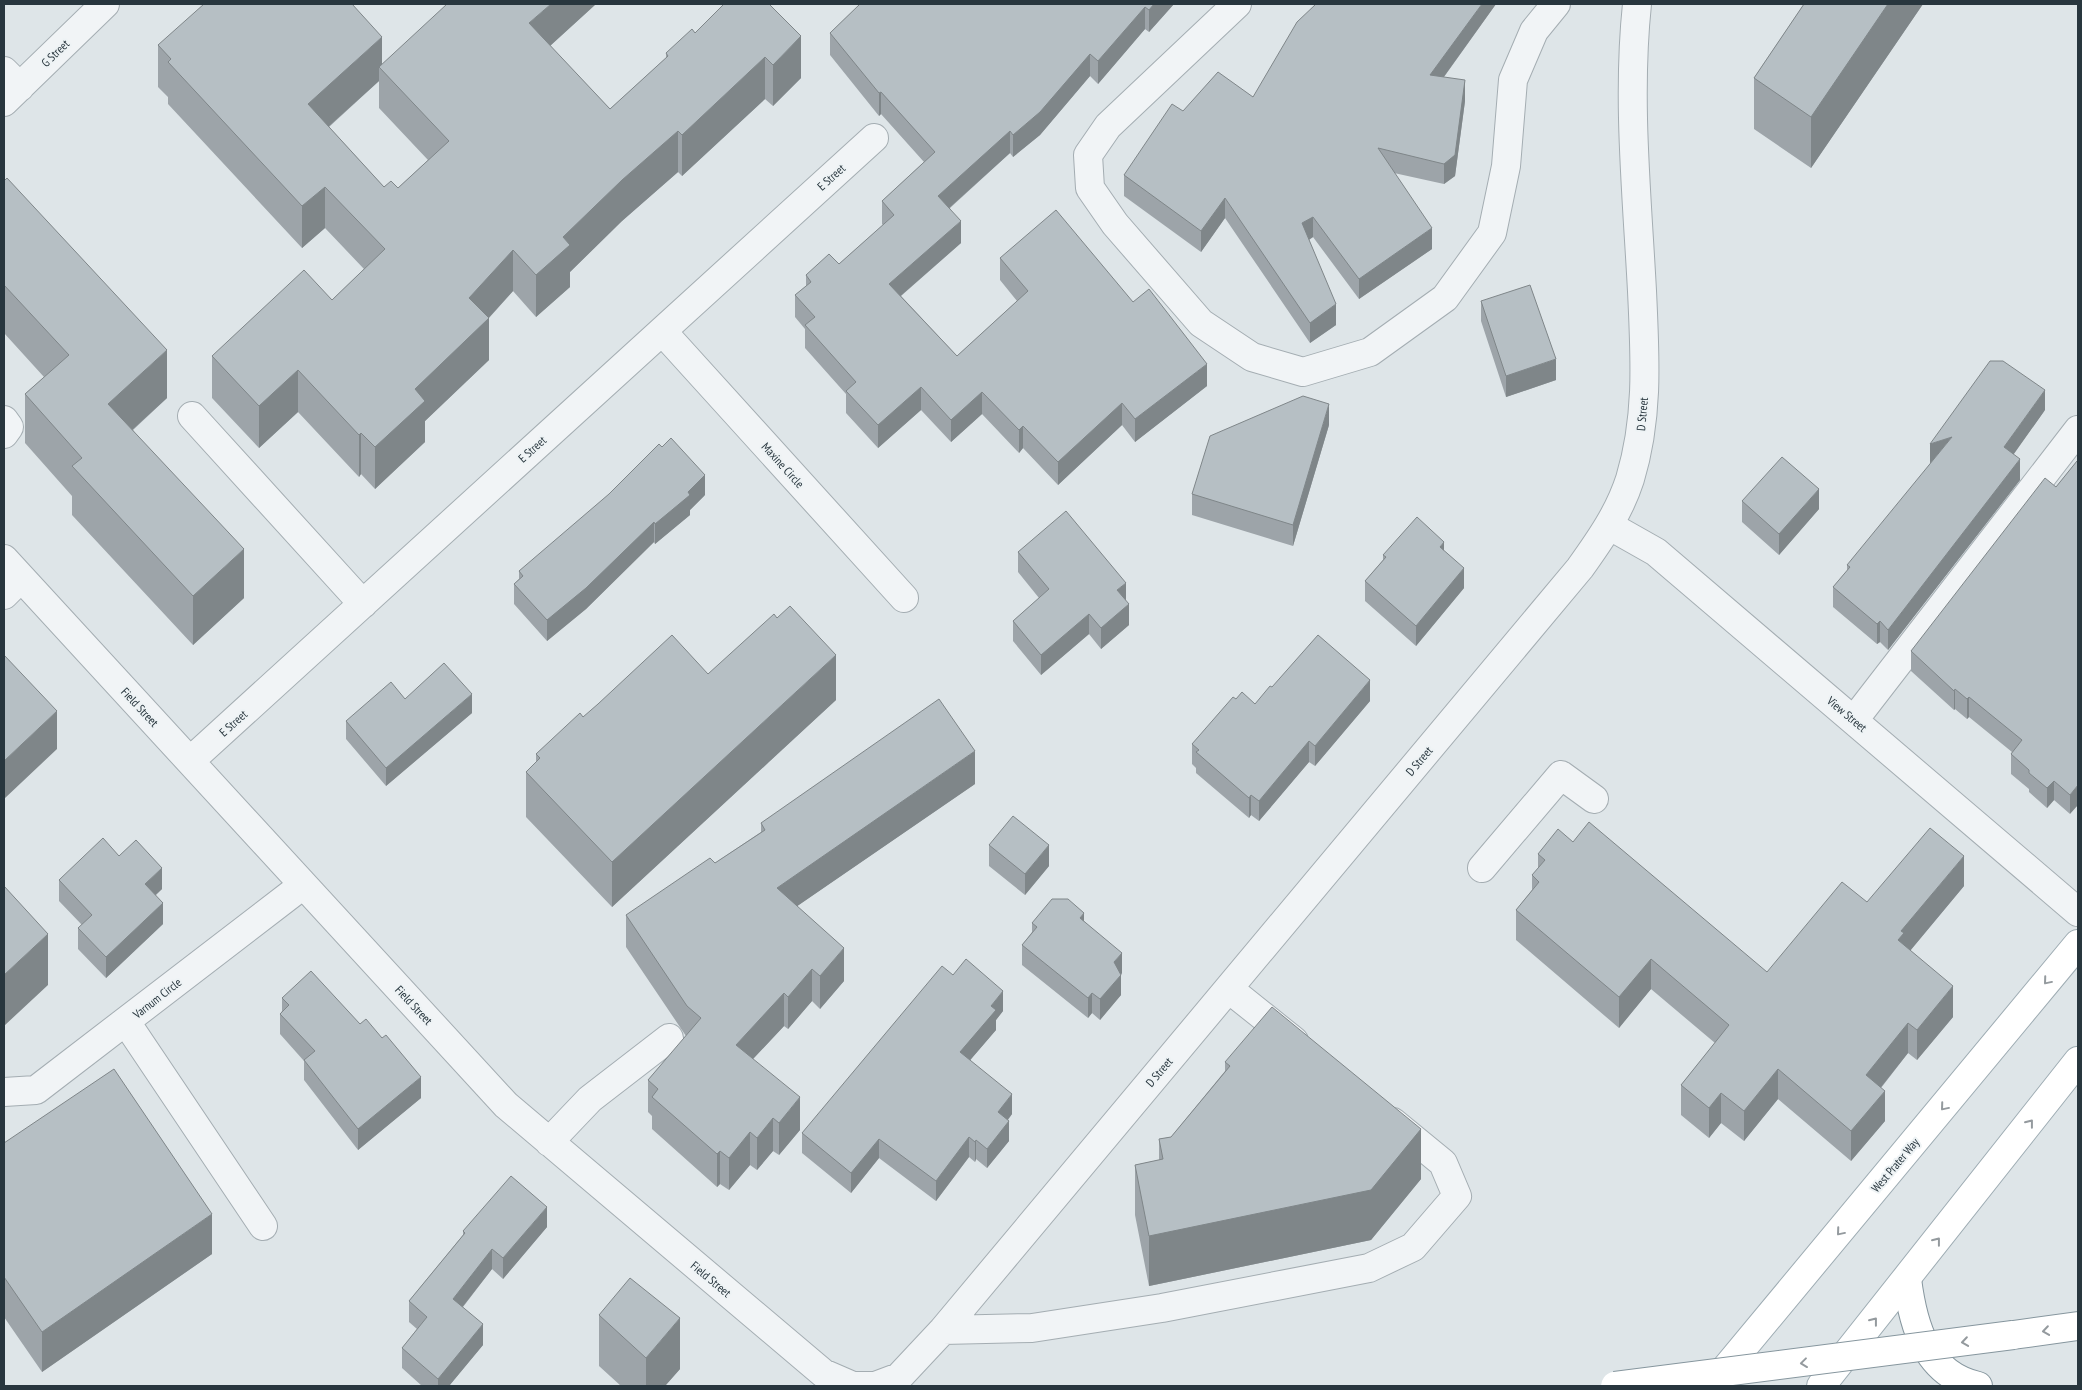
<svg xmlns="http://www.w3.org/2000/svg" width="2082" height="1390" font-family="'PT Sans Narrow',sans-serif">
<rect width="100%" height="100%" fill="#dee5e8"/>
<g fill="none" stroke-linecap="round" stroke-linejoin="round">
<defs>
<path id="minor" d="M 1237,4 L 1108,126 L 1088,155 L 1090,188 L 1115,224 L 1201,323 L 1252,357 L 1303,372 L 1370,352 L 1445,298 L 1492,233 L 1506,166 L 1513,80 L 1534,31 L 1556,4
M 4,71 L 20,87
M 4,102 L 105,4
M 662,331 L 904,598
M 192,416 L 363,604
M 4,420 L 9,427 L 4,434
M 1610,526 L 1656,552 L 2078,912
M 4,559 L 506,1105 L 823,1373 L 853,1386 L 875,1386 L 899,1377 L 943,1330 L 1580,568 C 1600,540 1619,513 1630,479 C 1649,416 1645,357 1642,291 C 1637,196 1627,99 1637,4
M 4,595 L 21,578
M 1854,720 L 2078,430
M 190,761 L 874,138
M 1482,868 L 1561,775 L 1594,799
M 1229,989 L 1294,1041
M 126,1022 L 263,1226
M 4,1092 L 36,1090 L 303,885
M 549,1142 L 590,1099 L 669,1038
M 943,1330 L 1032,1328 L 1162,1308 L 1369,1268 L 1413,1247 L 1457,1196 L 1443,1163 L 1393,1122"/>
<path id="major" d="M 1712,1385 L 2078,944
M 1821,1386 L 2078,1061"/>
<path id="highway" d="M 1907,1279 C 1913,1326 1926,1374 1978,1386
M 2013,1335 L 2078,1326"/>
</defs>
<use href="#minor" stroke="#a4adb2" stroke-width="30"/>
<use href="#major" stroke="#9eacb3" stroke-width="30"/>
<use href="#highway" stroke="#86969e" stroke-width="30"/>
<use href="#minor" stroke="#f1f4f6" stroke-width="28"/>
<use href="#major" stroke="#fff" stroke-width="28"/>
<use href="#highway" stroke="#fff" stroke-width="28"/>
<defs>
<path id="highway-bridge" d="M 1615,1386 L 2013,1335"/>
</defs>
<use href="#highway-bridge" stroke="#86969e" stroke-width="30" stroke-linecap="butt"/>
<use href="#highway-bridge" stroke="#fff" stroke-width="28"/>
</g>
<path fill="#9da4a9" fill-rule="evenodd" d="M 596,4 L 550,46 L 610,109 L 666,58 L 666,53 L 695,33 L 724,4 L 801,78 L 773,106 L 765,99 L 682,176 L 678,172 L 622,221 L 570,272 L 570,287 L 536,317 L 513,291 L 489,318 L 489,360 L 425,421 L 425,442 L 375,489 L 361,474 L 359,477 L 298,412 L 259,448 L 212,398 L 212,356 L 332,300 L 364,269 L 325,228 L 302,248 L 168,104 L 168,97 L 158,87 L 158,45 L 382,65 ZM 379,81 L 379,108 L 428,160 L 398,188 L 384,187 L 329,127 Z
M 860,4 L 1174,4 L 1149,32 L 1145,29 L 1098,84 L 1090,76 L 1040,135 L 1013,157 L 1010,153 L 950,208 L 961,243 L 901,296 L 957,356 L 1017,301 L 1000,280 L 1000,258 L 1133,302 L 1207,386 L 1135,442 L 1122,425 L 1058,485 L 1023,448 L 1019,453 L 982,414 L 951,442 L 921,410 L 878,448 L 846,413 L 846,394 L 805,348 L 805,329 L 795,317 L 795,295 L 806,286 L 806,275 L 839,264 L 883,225 L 882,224 L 882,201 L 924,162 L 881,114 L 879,116 L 830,55 L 830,33 Z
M 1496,4 L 1444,77 L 1465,101 L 1455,176 L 1444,184 L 1394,173 L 1432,249 L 1359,299 L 1313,237 L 1309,240 L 1336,325 L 1310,343 L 1225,218 L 1201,252 L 1124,196 L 1124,175 L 1183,111 L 1253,97 Z
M 1804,4 L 1923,4 L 1811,168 L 1754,129 L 1754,78 Z
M 4,181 L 167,398 L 133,430 L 244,598 L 193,645 L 72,515 L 72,496 L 25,443 L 25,394 L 44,377 L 4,333 Z
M 1481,301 L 1556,380 L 1506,397 L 1481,321 Z
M 2045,410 L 2013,454 L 2020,480 L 1888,650 L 1880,642 L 1877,644 L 1833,607 L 1833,587 L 1847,571 L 1847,565 Z
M 1329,425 L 1293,546 L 1192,515 L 1192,494 Z
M 2077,461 L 2070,814 L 2054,800 L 2047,808 L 2029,792 L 2029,789 L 2011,774 L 2011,754 L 2012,752 L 1969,717 L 1967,719 L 1955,709 L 1954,710 L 1911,671 L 1911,651 L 2056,487 Z
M 705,495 L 690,510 L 690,515 L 655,544 L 654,542 L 586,609 L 547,641 L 514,604 L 514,584 L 519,579 L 519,571 Z
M 1742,501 L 1819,509 L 1779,555 L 1742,522 Z
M 1444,551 L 1464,588 L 1416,646 L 1365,601 L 1365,581 L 1383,560 L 1383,555 Z
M 1018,552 L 1126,601 L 1129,625 L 1101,649 L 1089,634 L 1041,675 L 1013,641 L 1013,621 L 1039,598 L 1018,572 Z
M 708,674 L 836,700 L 612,907 L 526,817 L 526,772 L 536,762 L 536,754 L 583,717 Z
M 1272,687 L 1370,701 L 1315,766 L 1309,762 L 1259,821 L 1251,815 L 1249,818 L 1196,773 L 1196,768 L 1192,764 L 1192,744 L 1236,699 L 1255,704 Z
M 472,713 L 386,786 L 346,739 L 346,721 Z
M 975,784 L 797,906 L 844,981 L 820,1009 L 812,1001 L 788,1029 L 784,1026 L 753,1059 L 800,1130 L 779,1155 L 773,1151 L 757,1170 L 750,1165 L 729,1190 L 720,1184 L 717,1187 L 652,1129 L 652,1116 L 648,1112 L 648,1080 L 686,1036 L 626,947 L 626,915 L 715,863 L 761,832 L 761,823 Z
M 1573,842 L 1767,972 L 1867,902 L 1964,886 L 1910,951 L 1953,1017 L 1917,1060 L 1908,1053 L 1881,1088 L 1885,1121 L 1851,1161 L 1778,1099 L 1744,1141 L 1721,1123 L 1709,1138 L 1681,1115 L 1681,1085 L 1715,1043 L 1651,989 L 1619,1028 L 1516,940 L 1516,910 L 1532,890 L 1532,875 L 1538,869 L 1538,854 Z
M 989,845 L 1049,866 L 1025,895 L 989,866 Z
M 119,856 L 162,889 L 156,895 L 163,924 L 106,978 L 78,949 L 78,928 L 82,925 L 59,901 L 59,880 Z
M 1084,921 L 1122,973 L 1121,975 L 1121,995 L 1100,1020 L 1092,1013 L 1088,1018 L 1022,965 L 1022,945 L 1032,932 L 1032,923 Z
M 953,975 L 1003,1011 L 996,1020 L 996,1030 L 970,1060 L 1012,1114 L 1008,1120 L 1009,1141 L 987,1168 L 976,1159 L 975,1162 L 969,1157 L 936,1201 L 879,1158 L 851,1193 L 802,1153 L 802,1133 Z
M 282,998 L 360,1024 L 382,1038 L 421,1098 L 358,1150 L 304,1080 L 304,1061 L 280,1034 L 280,1014 L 282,1011 Z
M 1225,1062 L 1421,1179 L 1371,1240 L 1149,1286 L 1135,1215 L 1135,1165 L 1159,1160 L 1159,1139 L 1171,1137 L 1225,1071 Z
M 4,1143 L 212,1254 L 42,1372 L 4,1317 Z
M 547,1227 L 503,1279 L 492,1269 L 463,1307 L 483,1345 L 449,1386 L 422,1386 L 402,1368 L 402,1348 L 417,1329 L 409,1322 L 409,1301 L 463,1235 L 463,1231 Z
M 599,1315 L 680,1369 L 665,1386 L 621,1386 L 599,1366 Z"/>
<path fill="#7f8689" d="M 551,4 L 596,4 L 529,65 L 529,23 Z
M 1154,4 L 1174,4 L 1149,32 L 1149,10 Z
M 1482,4 L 1496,4 L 1430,96 L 1430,75 Z
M 1888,4 L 1923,4 L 1811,168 L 1811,117 Z
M 1145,7 L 1145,29 L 1098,84 L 1098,61 Z
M 801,36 L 801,78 L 773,106 L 773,65 Z
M 382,37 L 382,69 L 379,67 L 379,81 L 308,145 L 308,104 Z
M 1090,54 L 1090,76 L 1040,135 L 1013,157 L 1013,135 Z
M 765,57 L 765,99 L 682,176 L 682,135 Z
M 1465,80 L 1465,101 L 1455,176 L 1444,184 L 1444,164 Z
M 881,92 L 881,114 L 879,116 L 879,93 Z
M 678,131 L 678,172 L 622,221 L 570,272 L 570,287 L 536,317 L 536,275 L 563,237 L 622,180 Z
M 1010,131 L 1010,153 L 938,218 L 938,196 Z
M 325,187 L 325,228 L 302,248 L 302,206 Z
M 1225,198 L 1225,218 L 1201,252 L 1201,231 Z
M 1313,217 L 1313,237 L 1302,244 L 1302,223 Z
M 961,221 L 961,243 L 889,306 L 889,284 Z
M 1432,228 L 1432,249 L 1359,299 L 1359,279 Z
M 513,250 L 513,291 L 484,323 L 489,318 L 489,360 L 425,421 L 425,442 L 375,489 L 375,447 L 415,389 L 469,298 Z
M 1336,304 L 1336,325 L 1310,343 L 1310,323 Z
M 167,350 L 167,398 L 108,452 L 108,404 Z
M 1556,359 L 1556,380 L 1506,397 L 1506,376 Z
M 1207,364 L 1207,386 L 1135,442 L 1135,419 Z
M 298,370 L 298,412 L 259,448 L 259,406 Z
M 921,387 L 921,410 L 878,448 L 878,425 Z
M 2045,390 L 2045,410 L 2004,468 L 2004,447 Z
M 982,392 L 982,414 L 951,442 L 951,420 Z
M 1122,403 L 1122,425 L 1058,485 L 1058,462 Z
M 1329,404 L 1329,425 L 1293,546 L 1293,525 Z
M 1023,426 L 1023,448 L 1019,453 L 1019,430 Z
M 361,433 L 361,474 L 359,477 L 359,435 Z
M 1952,437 L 1930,464 L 1930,444 Z
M 2020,459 L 2020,480 L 1888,650 L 1888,630 Z
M 705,475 L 705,495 L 690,510 L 690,515 L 655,544 L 655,524 Z
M 1819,489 L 1819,509 L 1779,555 L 1779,534 Z
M 654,522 L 654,542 L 586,609 L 547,641 L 547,620 Z
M 1444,542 L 1444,562 L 1440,547 Z
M 244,549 L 244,598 L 193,645 L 193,596 Z
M 1464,568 L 1464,588 L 1416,646 L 1416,626 Z
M 1126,583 L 1126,603 L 1117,590 Z
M 1129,604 L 1129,625 L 1101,649 L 1101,628 Z
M 1089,614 L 1089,634 L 1041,675 L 1041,655 Z
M 1880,621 L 1880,642 L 1877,644 L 1877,624 Z
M 836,655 L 836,700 L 612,907 L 612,862 Z
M 1370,680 L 1370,701 L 1315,766 L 1315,746 Z
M 1955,689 L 1955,709 L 1954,710 L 1954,691 Z
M 472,694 L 472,713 L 386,786 L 386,768 Z
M 1969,697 L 1969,717 L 1967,719 L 1967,699 Z
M 57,711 L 57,749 L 4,799 L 4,761 Z
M 1309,741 L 1309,762 L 1259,821 L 1259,801 Z
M 975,751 L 975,784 L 777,920 L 777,888 Z
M 2054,781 L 2054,800 L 2047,808 L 2047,788 Z
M 2078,785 L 2078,805 L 2070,814 L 2070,795 Z
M 1251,795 L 1251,815 L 1249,818 L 1249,798 Z
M 1049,845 L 1049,866 L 1025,895 L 1025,874 Z
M 1964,856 L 1964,886 L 1904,958 L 1898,940 L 1901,931 Z
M 162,868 L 162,889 L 145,904 L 145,884 Z
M 163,903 L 163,924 L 106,978 L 106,957 Z
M 1084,913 L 1084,933 L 1080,918 Z
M 48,934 L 48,985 L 4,1026 L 4,975 Z
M 844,948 L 844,981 L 820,1009 L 820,976 Z
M 1122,953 L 1122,973 L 1114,983 L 1114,962 Z
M 1651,959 L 1651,989 L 1619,1028 L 1619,997 Z
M 812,969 L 812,1001 L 788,1029 L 788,997 Z
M 1121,975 L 1121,995 L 1100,1020 L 1100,999 Z
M 1953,986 L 1953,1017 L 1917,1060 L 1917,1030 Z
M 1003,991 L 1003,1011 L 996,1020 L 996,1030 L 960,1072 L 960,1052 L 991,1006 Z
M 784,993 L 784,1026 L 736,1077 L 736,1045 Z
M 1092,993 L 1092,1013 L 1088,1018 L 1088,998 Z
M 1908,1023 L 1908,1053 L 1866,1106 L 1866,1075 Z
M 1778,1069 L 1778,1099 L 1744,1141 L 1744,1111 Z
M 421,1077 L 421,1098 L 358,1150 L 358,1129 Z
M 1885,1091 L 1885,1121 L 1851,1161 L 1851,1131 Z
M 1721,1093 L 1721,1123 L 1709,1138 L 1709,1108 Z
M 1012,1094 L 1012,1114 L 998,1132 L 998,1112 Z
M 800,1097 L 800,1130 L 779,1155 L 779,1123 Z
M 773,1118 L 773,1151 L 757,1170 L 757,1138 Z
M 1009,1121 L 1009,1141 L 987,1168 L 987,1149 Z
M 1421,1129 L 1421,1179 L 1371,1240 L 1149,1286 L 1149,1236 Z
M 750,1132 L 750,1165 L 729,1190 L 729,1158 Z
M 969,1137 L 969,1157 L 936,1201 L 936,1181 Z
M 879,1139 L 879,1158 L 851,1193 L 851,1173 Z
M 976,1140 L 976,1159 L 975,1162 L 975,1142 Z
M 720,1151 L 720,1184 L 717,1187 L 717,1154 Z
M 547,1207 L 547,1227 L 503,1279 L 503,1258 Z
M 212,1214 L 212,1254 L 42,1372 L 42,1332 Z
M 492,1249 L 492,1269 L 453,1319 L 453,1299 Z
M 680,1318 L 680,1369 L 665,1386 L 646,1386 L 646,1358 Z
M 483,1324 L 483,1345 L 449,1386 L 438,1386 L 438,1379 Z"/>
<path fill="#b6bfc4" stroke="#7f8689" d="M 204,4 L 352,4 L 382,37 L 308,104 L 384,187 L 391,181 L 398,188 L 449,141 L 379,67 L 447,4 L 551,4 L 529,23 L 610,109 L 668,56 L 666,53 L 692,29 L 695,33 L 724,4 L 769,4 L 801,36 L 773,65 L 765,57 L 682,135 L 678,131 L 622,180 L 563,237 L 570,245 L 536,275 L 513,250 L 469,298 L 489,318 L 415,389 L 425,401 L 375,447 L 361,433 L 359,435 L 298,370 L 259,406 L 212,356 L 304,270 L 332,300 L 385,249 L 325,187 L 302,206 L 168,62 L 171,59 L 158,45 Z
M 860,4 L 1154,4 L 1149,10 L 1145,7 L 1098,61 L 1090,54 L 1040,112 L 1013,135 L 1010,131 L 938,196 L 961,221 L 889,284 L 957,356 L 1028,291 L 1000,258 L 1056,210 L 1133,302 L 1149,289 L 1207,364 L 1135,419 L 1122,403 L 1058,462 L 1023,426 L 1019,430 L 982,392 L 951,420 L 921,387 L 878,425 L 846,391 L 856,382 L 805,325 L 815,317 L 795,295 L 811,282 L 806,275 L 829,254 L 839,264 L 894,215 L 882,201 L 935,152 L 881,92 L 879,93 L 830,33 Z
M 1316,4 L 1482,4 L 1430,75 L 1465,80 L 1455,155 L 1444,164 L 1378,148 L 1432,228 L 1359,279 L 1313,217 L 1302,223 L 1336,304 L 1310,323 L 1225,198 L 1201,231 L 1124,175 L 1172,104 L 1183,111 L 1218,72 L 1253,97 L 1297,22 Z
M 1804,4 L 1888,4 L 1811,117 L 1754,78 Z
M 7,178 L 167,350 L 108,404 L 244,549 L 193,596 L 72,466 L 82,458 L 25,394 L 69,355 L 4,285 L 4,181 Z
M 1530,285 L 1556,359 L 1506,376 L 1481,301 Z
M 1990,361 L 2003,361 L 2045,390 L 2004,447 L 2020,459 L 1888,630 L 1880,621 L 1877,624 L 1833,587 L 1850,567 L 1847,565 L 1952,437 L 1930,444 Z
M 1303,396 L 1329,404 L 1293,525 L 1192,494 L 1210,436 Z
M 671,438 L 705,475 L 688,492 L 690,495 L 655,524 L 654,522 L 586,588 L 547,620 L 514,584 L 523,576 L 519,571 L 609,494 L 659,444 L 662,447 Z
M 1782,457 L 1819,489 L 1779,534 L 1742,501 Z
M 2077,461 L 2078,462 L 2078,785 L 2070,795 L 2054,781 L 2047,788 L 2029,773 L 2029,770 L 2011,754 L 2022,740 L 1969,697 L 1967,699 L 1955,689 L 1954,691 L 1911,651 L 2045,478 L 2056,487 Z
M 1066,511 L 1126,583 L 1117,590 L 1129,604 L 1101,628 L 1089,614 L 1041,655 L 1013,621 L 1049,589 L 1018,552 Z
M 1417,517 L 1444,542 L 1440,547 L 1464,568 L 1416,626 L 1365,581 L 1386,557 L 1383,555 Z
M 790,606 L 836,655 L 612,862 L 526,772 L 540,758 L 536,754 L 580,713 L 583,717 L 598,704 L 672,635 L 708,674 L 774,614 L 777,618 Z
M 1318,635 L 1370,680 L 1315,746 L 1309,741 L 1259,801 L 1251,795 L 1249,798 L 1196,752 L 1199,750 L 1192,744 L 1233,697 L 1236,699 L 1242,692 L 1255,704 L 1270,686 L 1272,687 Z
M 4,655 L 57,711 L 4,761 Z
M 444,663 L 472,694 L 386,768 L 346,721 L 391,682 L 405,699 Z
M 939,699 L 975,751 L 777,888 L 844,948 L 820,976 L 812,969 L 788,997 L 784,993 L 736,1045 L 800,1097 L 779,1123 L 773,1118 L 757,1138 L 750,1132 L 729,1158 L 720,1151 L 717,1154 L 652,1097 L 658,1089 L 648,1080 L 701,1018 L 687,1006 L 626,915 L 710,858 L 715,863 L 765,830 L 761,823 Z
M 1013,816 L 1049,845 L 1025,874 L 989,845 Z
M 1589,822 L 1767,972 L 1842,882 L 1867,902 L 1930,828 L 1964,856 L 1901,931 L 1904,933 L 1898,940 L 1953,986 L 1917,1030 L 1908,1023 L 1866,1075 L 1885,1091 L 1851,1131 L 1778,1069 L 1744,1111 L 1721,1093 L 1709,1108 L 1681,1085 L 1729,1025 L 1651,959 L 1619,997 L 1516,910 L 1539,882 L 1532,875 L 1545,860 L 1538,854 L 1558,829 L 1573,842 Z
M 103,838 L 119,856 L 136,840 L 162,868 L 145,884 L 163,903 L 106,957 L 78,928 L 92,915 L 59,880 Z
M 4,886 L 48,934 L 4,975 Z
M 1052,899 L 1068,899 L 1084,913 L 1080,918 L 1122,953 L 1114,962 L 1121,975 L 1100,999 L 1092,993 L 1088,998 L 1022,945 L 1037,927 L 1032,923 Z
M 966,959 L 1003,991 L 991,1006 L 996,1010 L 960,1052 L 1012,1094 L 998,1112 L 1009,1121 L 987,1149 L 976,1140 L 975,1142 L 969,1137 L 936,1181 L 879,1139 L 851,1173 L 802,1133 L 942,966 L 953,975 Z
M 311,971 L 360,1024 L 366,1019 L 382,1038 L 386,1035 L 421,1077 L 358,1129 L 304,1060 L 315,1051 L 280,1014 L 289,1005 L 282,998 Z
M 1272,1007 L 1421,1129 L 1371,1190 L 1149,1236 L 1135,1165 L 1163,1159 L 1159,1139 L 1171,1137 L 1230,1066 L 1225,1062 Z
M 114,1069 L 212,1214 L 42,1332 L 4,1277 L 4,1143 Z
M 511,1176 L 547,1207 L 503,1258 L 492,1249 L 453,1299 L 483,1324 L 438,1379 L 402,1348 L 427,1317 L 409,1301 L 465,1233 L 463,1231 Z
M 630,1278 L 680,1318 L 646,1358 L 599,1315 Z"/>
<defs><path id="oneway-chevron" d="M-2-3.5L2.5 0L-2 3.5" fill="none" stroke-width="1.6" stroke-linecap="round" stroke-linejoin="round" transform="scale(1.25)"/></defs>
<g stroke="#949a9e">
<use href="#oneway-chevron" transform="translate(2047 981) rotate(130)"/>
<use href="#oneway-chevron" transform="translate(1944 1107) rotate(130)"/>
<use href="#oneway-chevron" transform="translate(2030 1123) rotate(-52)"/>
<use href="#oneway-chevron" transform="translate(1840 1232) rotate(130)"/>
<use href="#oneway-chevron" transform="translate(1937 1241) rotate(-52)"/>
<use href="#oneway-chevron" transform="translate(1874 1321) rotate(-52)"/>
<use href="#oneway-chevron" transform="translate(2046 1331) rotate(172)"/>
<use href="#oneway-chevron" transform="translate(1965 1342) rotate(172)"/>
<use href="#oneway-chevron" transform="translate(1804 1363) rotate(173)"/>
</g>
<g text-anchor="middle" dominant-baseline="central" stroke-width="4" stroke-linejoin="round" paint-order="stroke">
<g font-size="12" fill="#28363e" stroke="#eef3f5">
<text transform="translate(55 53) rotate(-44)">G Street</text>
<text transform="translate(831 177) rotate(-42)">E Street</text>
<text transform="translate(1642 414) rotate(-85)">D Street</text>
<text transform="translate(532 449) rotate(-42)">E Street</text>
<text transform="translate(783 465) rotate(48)">Maxine Circle</text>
<text transform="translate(140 707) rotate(47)">Field Street</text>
<text transform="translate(1847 714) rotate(40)">View Street</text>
<text transform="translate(233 723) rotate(-42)">E Street</text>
<text transform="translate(1419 761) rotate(-50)">D Street</text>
<text transform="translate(157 998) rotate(-38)">Varnum Circle</text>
<text transform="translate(414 1005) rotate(47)">Field Street</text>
<text transform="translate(1159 1072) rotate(-50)">D Street</text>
<text transform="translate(1895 1165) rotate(-50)">West Prater Way</text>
<text transform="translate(711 1279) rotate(40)">Field Street</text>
</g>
</g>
<rect width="2082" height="1390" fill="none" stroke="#28363e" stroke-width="10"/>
</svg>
